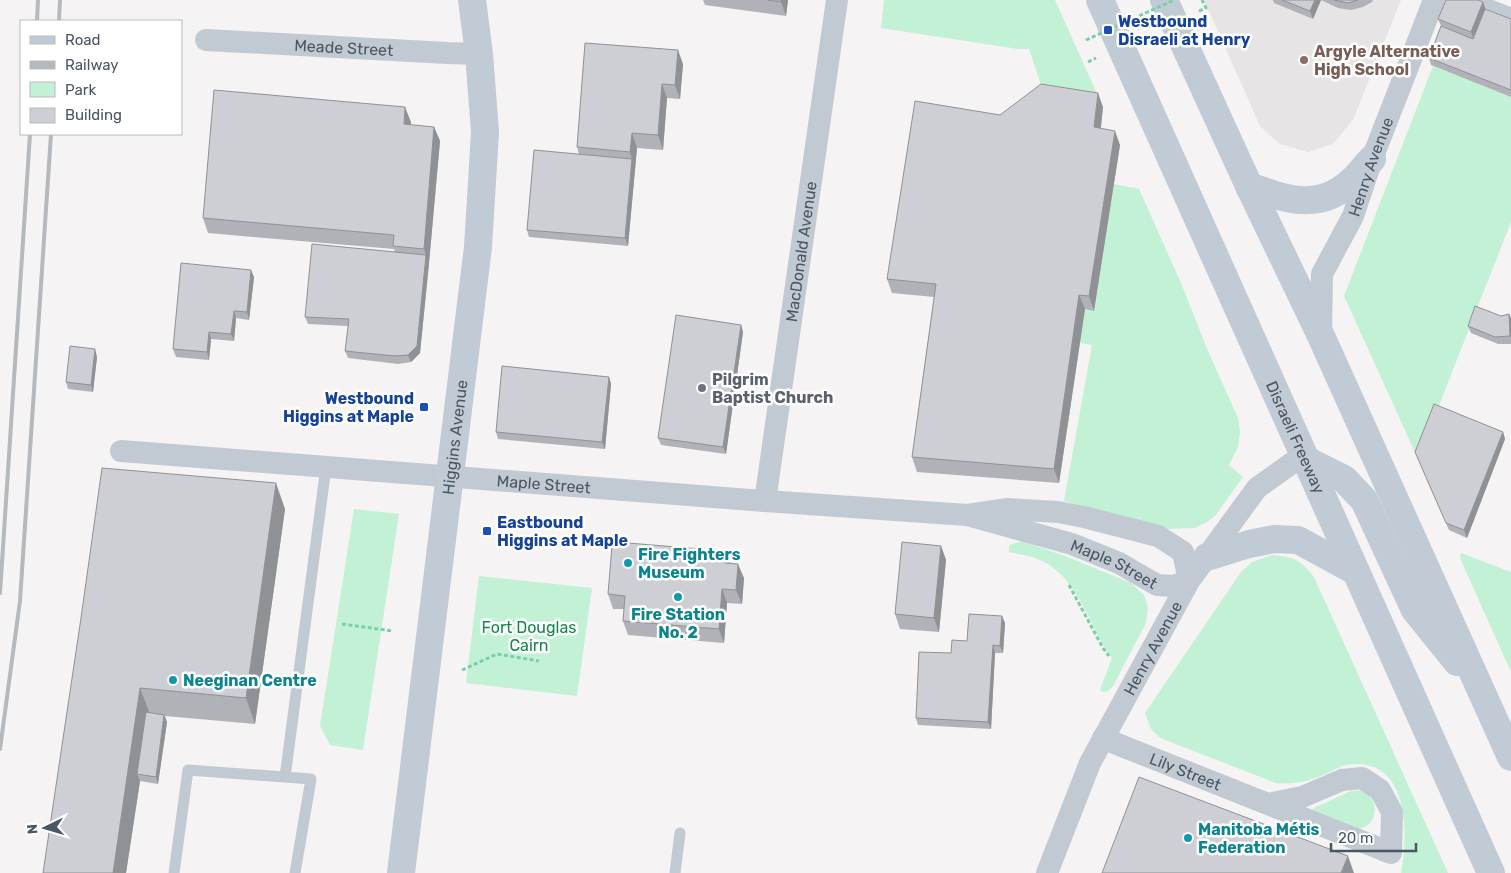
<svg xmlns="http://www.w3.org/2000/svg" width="1511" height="873" font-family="Rubik,sans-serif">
<rect width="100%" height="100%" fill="#f5f3f3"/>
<path fill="#e6e4e5" d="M 1204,0 L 1401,0 L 1353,120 L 1333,144 L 1308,152 L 1280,144 L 1260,126 Z"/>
<path fill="#c3f1d5" d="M 884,0 L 1055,0 L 1103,107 L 1046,99 L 1029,49 L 1018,49 L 881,28 Z
M 1433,66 L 1511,97 L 1511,222 L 1418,459 L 1344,296 Z
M 1114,184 L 1139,189 L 1181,283 L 1208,351 L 1238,418 L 1240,432 L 1238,447 L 1229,465 L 1243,477 L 1215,516 L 1207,522 L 1195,528 L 1169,529 L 1064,501 L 1092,345 L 1080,343 L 1085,309 L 1094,311 Z
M 354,509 L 399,514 L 363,750 L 330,745 L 320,726 Z
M 1022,541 L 1065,556 L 1131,583 L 1144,595 L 1148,607 L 1146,623 L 1113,686 L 1108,691 L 1103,692 L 1100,690 L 1112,658 C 1088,625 1078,573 1035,558 C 1027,555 1017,554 1009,552 L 1009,545 Z
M 1461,553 L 1511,572 L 1511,672 L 1460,558 Z
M 1272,555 C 1294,557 1300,559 1314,577 L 1448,873 L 1401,873 C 1409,831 1409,754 1345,765 C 1339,767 1333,770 1328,773 C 1310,781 1295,785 1276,783 L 1160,738 L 1151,729 L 1145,713 L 1241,572 L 1252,562 Z
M 479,576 L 592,588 L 577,696 L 466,683 Z
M 1351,791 C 1355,791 1360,790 1364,792 C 1375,796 1378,814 1370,823 C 1368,826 1363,827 1360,829 L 1312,810 L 1316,807 Z"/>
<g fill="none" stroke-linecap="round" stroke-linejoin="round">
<path stroke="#7ad0a6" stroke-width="3" stroke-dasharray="4 2.5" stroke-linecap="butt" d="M 1199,11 L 1206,8 L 1202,0
M 1088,62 L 1096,58
M 1069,585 L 1103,648 L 1109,656
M 342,624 L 393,631
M 462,670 L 497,654 L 539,661"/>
<path stroke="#c1cad2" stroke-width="11" d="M 1478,0 L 1511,13
M 285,777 L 326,467
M 174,873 L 188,770 L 311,779 L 295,873
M 675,873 L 680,833"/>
<g stroke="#c1cad2" stroke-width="22">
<path id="s1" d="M 206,40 L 447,53 L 479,54"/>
<path id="s2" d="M 1321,335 L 1322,274 L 1353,216 L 1372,159 L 1434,0"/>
<path id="s3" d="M 121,451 L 765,501 L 967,515 L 1072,544 L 1119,563 L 1157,585 L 1173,586 L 1189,581 L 1183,552 L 1158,536 L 1084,517 L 1058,512 L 1008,509 L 967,515"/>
<path id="s4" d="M 765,501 L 837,0"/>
<path id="s5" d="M 1103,738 L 1122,746 L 1391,853 L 1392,812 L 1380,790 L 1362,778 L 1342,780 L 1302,797 L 1268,804"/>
<path id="s6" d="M 1047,873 L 1090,763 L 1189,581 L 1257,488 L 1292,463 L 1306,460"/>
</g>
<g stroke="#c1cbd6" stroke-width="28">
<path id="s7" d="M 1100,0 L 1491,873"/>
<path d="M 1164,0 L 1249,186 L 1321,336 L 1511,757"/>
<path d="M 1249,186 C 1287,200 1321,212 1354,179 C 1360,173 1366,165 1372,159"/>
<path d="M 1306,460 L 1344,479 L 1364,500 L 1415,610 L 1457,662"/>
<path d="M 1207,557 L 1249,544 L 1274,539 L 1298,540 L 1355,571"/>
<path id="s8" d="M 401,873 L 478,247 L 485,132 L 479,54 L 472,0"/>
</g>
<path stroke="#b5b8bd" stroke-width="4" d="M 37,21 L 38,0
M 59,21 L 60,0
M 0,593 L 30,134
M 0,749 L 20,601 L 51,134"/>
<path stroke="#7ad0a6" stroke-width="3" stroke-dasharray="4 2.5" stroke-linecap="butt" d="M 1086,40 L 1174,0"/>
</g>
<path fill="#b0b2b7" d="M 703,0 L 788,0 L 786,16 L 705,5 Z
M 1273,0 L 1373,0 L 1372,2 L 1363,7 L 1351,10 L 1338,8 L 1321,0 L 1313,19 L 1274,3 Z
M 1483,2 L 1485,9 L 1511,19 L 1511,97 L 1431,65 L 1429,58 L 1441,26 L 1438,19 Z
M 683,64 L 680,99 L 667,98 L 663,150 L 637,148 L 628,246 L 529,237 L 527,230 L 579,154 L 577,147 Z
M 1103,107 L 1101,128 L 1120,145 L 1094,311 L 1085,309 L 1059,483 L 917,472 L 912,457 L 934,297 L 892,293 L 887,279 L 1000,115 Z
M 411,122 L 410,125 L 434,127 L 440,141 L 429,263 L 420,353 L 411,362 L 398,364 L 348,358 L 345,351 L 348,326 L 308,324 L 305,317 L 395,252 L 394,249 L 208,233 L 203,218 Z
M 254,277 L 249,320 L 236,318 L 234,341 L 211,339 L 209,360 L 176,357 L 173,349 Z
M 1509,314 L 1511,318 L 1511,344 L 1498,344 L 1471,333 L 1468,326 L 1501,316 Z
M 741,325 L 743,332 L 726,454 L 661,445 L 658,438 Z
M 97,357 L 93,392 L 68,389 L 66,382 Z
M 609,377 L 611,384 L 605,449 L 498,439 L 496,432 Z
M 1503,432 L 1505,439 L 1467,538 L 1449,530 L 1415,452 Z
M 285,509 L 255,724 L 165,716 L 167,722 L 158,784 L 140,781 L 126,873 L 81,618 Z
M 941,546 L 946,560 L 939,632 L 900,629 L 895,614 Z
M 730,563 L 744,578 L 742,604 L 727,603 L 724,643 L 628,635 L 623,621 L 624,609 L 613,609 L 608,594 Z
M 1002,616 L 1005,623 L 1003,653 L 995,653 L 991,729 L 918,725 L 916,718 L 951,653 Z"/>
<path fill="#909195" d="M 781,0 L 788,0 L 786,16 L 781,2 Z
M 1315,0 L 1321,0 L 1313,19 L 1310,11 Z
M 1483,2 L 1488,16 L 1476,46 L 1471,32 Z
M 678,50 L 683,64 L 680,99 L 675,85 Z
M 662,84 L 667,98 L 663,150 L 658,135 Z
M 1098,93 L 1103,107 L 1099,142 L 1094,127 Z
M 405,107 L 411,122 L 409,138 L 404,124 Z
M 434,127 L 440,141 L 429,263 L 420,353 L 411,362 L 408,355 L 426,255 L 424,249 Z
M 1115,131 L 1120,145 L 1094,311 L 1089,296 Z
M 632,133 L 637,148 L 628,246 L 625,238 L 632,159 L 630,152 Z
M 251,270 L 254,277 L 249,320 L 247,312 Z
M 1079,295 L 1085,309 L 1059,483 L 1054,469 Z
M 234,311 L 236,318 L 234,341 L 231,334 Z
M 1509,314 L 1511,318 L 1511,338 L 1510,336 Z
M 741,325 L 743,332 L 726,454 L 723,447 Z
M 209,332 L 211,339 L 209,360 L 207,352 Z
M 95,349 L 97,357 L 93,392 L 91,385 Z
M 609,377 L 611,384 L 605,449 L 602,442 Z
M 1503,432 L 1505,439 L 1467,538 L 1464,530 Z
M 276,483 L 285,509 L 255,724 L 246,698 Z
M 941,546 L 946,560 L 939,632 L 934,618 Z
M 725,551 L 731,565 L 725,563 Z
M 738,564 L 744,578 L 742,604 L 736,590 Z
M 722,589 L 727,603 L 724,643 L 719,629 Z
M 1002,616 L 1005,623 L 1003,653 L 1000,646 Z
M 993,645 L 995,653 L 991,729 L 988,722 Z
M 140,688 L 150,714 L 137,774 L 140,781 L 126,873 L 113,873 Z
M 164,715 L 167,722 L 158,784 L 156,777 Z
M 1348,856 L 1354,873 L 1341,873 Z"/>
<path fill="#cdcfd5" stroke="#909195" d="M 768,0 L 781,0 L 781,2 Z
M 1282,0 L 1315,0 L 1310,11 Z
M 1334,0 L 1358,0 L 1348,3 Z
M 1446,0 L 1478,0 L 1483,2 L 1471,32 L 1438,19 Z
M 1485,9 L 1511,19 L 1511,90 L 1429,58 L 1441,26 L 1473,39 Z
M 585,43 L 678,50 L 675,85 L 662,84 L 658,135 L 632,133 L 630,152 L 577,147 Z
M 1041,84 L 1098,93 L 1094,127 L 1115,131 L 1089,296 L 1079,295 L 1054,469 L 912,457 L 936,284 L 887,279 L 915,101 L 1000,115 Z
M 214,90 L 405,107 L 404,124 L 434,127 L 424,249 L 393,246 L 394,235 L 203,218 Z
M 534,150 L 632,159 L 625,238 L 527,230 Z
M 312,244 L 426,255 L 417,346 L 408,355 L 395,356 L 345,351 L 349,319 L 305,317 Z
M 181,263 L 251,270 L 247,312 L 234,311 L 231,334 L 209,332 L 207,352 L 173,349 Z
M 1475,306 L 1501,316 L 1509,314 L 1510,336 L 1495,337 L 1468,326 Z
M 676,315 L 741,325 L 723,447 L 658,438 Z
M 70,346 L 95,349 L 91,385 L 66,382 Z
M 502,366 L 609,377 L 602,442 L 496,432 Z
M 1434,404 L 1503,432 L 1464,530 L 1446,523 L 1415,452 Z
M 102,468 L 276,483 L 246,698 L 140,688 L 113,873 L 43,873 L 81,618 Z
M 902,542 L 941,546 L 934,618 L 895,614 Z
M 628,543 L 725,551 L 725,563 L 738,564 L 736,590 L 722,589 L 719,629 L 623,621 L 625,596 L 608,594 L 612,546 L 628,547 Z
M 969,614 L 1002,616 L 1000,646 L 993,645 L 988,722 L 916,718 L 919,652 L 951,653 L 952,640 L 967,641 Z
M 146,712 L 164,715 L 156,777 L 137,774 Z
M 1139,777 L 1348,856 L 1341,873 L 1102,873 Z"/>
<g fill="#1a4fb4" stroke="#fff" stroke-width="2">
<rect x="1103" y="25" width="10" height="10" rx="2.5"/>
<rect x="419" y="402" width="10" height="10" rx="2.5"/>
<rect x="482" y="526" width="10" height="10" rx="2.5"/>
</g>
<circle fill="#8d6e63" stroke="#fff" stroke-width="2" cx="1304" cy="60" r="5"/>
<circle fill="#6b7280" stroke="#fff" stroke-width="2" cx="702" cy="388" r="5"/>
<g fill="#0f9aa8" stroke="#fff" stroke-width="2">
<circle cx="628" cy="563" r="5"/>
<circle cx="678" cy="597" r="5"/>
<circle cx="173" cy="680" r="5"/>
<circle cx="1188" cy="838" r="5"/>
</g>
<g text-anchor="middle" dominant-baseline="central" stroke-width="5" stroke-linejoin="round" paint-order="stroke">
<g font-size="16" font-weight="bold" fill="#164399" stroke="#fff" text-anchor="start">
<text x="1118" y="21">Westbound<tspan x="1118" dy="18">Disraeli at Henry</tspan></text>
<text x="414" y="398" text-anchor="end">Westbound<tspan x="414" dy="18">Higgins at Maple</tspan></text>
<text x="497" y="522">Eastbound<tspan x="497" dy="18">Higgins at Maple</tspan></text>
</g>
<g font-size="16" fill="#4a5661" stroke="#fff">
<text stroke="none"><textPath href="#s1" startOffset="138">Meade Street</textPath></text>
<text stroke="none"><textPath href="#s2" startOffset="179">Henry Avenue</textPath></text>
<text stroke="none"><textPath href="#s4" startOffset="252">MacDonald Avenue</textPath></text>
<text stroke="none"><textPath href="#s7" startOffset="479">Disraeli Freeway</textPath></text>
<text stroke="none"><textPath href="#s8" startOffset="439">Higgins Avenue</textPath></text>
<text stroke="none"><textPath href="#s3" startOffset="424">Maple Street</textPath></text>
<text stroke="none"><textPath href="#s3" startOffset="1004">Maple Street</textPath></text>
<text stroke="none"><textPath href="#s6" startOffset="249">Henry Avenue</textPath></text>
<text stroke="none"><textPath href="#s5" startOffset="89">Lily Street</textPath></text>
</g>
<g font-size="16" font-weight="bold" fill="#785e54" stroke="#fff" text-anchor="start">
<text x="1314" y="51">Argyle Alternative<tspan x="1314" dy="18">High School</tspan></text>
</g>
<g font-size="16" font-weight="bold" fill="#5b616d" stroke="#fff" text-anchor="start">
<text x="712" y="379">Pilgrim<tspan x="712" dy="18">Baptist Church</tspan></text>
</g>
<g font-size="16" font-weight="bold" fill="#0d838f" stroke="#fff" text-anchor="start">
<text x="638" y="554">Fire Fighters<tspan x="638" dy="18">Museum</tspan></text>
<text x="678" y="614" text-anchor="middle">Fire Station<tspan x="678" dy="18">No. 2</tspan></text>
<text x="183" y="680">Neeginan Centre</text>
<text x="1198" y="829">Manitoba Métis<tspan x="1198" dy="18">Federation</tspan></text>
</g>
<g font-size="16" fill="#17864f" stroke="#fff">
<text x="529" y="627">Fort Douglas<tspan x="529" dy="18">Cairn</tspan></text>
</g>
</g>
<rect x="20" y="20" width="162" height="115" fill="#ffffff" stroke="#b7bbc0"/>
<rect x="30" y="36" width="25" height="8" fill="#c1cbd6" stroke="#b7bbc0"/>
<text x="65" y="45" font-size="15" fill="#4a5661">Road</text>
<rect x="30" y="61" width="25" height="8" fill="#b5b8bd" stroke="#b7bbc0"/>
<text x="65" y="70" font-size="15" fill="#4a5661">Railway</text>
<rect x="30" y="82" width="25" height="15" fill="#c3f1d5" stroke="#b7bbc0"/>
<text x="65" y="95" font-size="15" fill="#4a5661">Park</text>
<rect x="30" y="108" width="25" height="15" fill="#cdcfd5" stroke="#b7bbc0"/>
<text x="65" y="120" font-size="15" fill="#4a5661">Building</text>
<g transform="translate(45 828) rotate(265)" stroke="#ffffff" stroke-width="4" paint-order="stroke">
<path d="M0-4L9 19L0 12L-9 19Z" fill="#4a5661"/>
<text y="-8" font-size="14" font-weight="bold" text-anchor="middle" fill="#4a5661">N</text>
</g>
<path d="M1331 843v8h85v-8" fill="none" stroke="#4a5661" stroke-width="2.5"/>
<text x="1338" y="843" font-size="15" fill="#4a5661" stroke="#ffffff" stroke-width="4" paint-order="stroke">20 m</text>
</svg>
